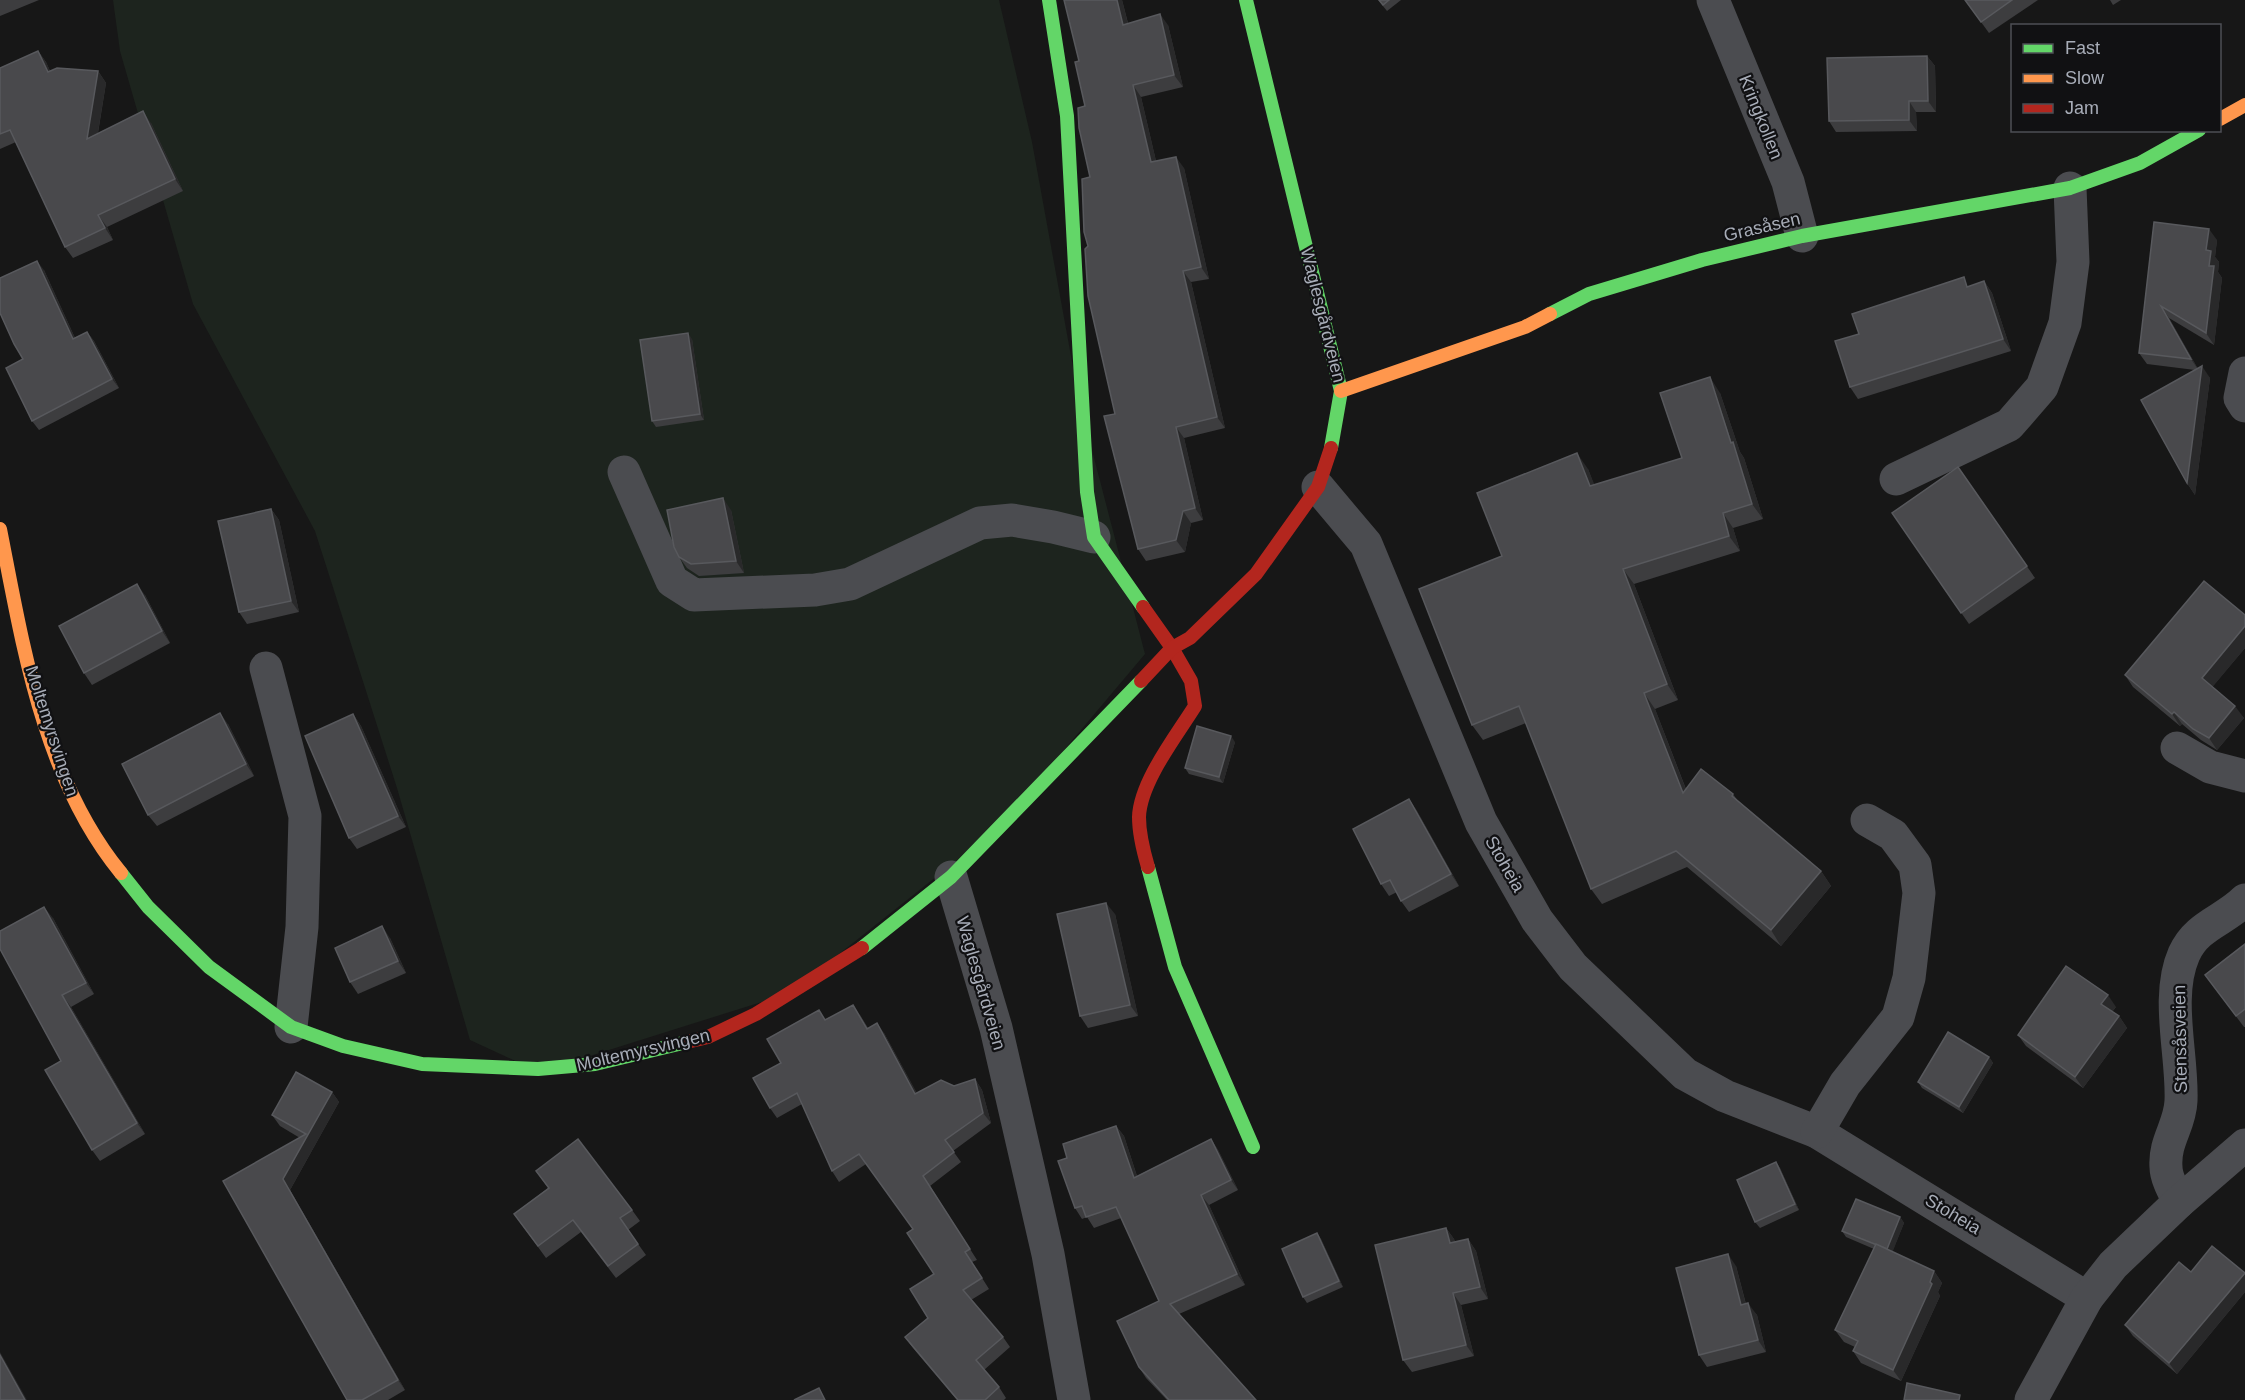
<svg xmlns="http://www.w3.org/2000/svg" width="2245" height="1400" font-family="Arial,sans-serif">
  <rect width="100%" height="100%" fill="#171717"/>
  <polygon fill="#1d241e" points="113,0 999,0 1032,142 1079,400 1145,654 1000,826 790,993 539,1072 470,1040 397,788 315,531 193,304 120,51"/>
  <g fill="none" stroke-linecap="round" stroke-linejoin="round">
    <g stroke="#4b4c50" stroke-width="33">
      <polyline points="1713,0 1788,182 1802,236"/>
      <polyline points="2245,373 2240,398 2245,406"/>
      <polyline points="624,472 672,581 694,595 815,590 850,584 980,523 1012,520 1053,527 1094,537"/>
      <polyline points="1896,479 2009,425 2042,387 2065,323 2073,262 2070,188"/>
      <polyline points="1318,487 1366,544 1481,822 1537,920 1573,967 1685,1074 1725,1096 1817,1132 2087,1298"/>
      <polyline points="266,668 305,816 302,927 291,1027"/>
      <polyline points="2177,748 2210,767 2245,776"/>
      <polyline points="951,877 996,1028 1048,1254 1074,1400"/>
      <polyline points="1817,1132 1845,1084 1898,1017 1909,978 1919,893 1915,865 1893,835 1867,820"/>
      <path d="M2179 1202C2174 1192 2166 1178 2166 1167 2164 1141 2180 1126 2181 1101 2183 1056 2165 997 2184 954 2197 925 2224 921 2245 900"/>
      <polyline points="2031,1400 2087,1298 2113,1265 2179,1202 2245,1145"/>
    </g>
    <g stroke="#63d668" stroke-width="14">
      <polyline points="1049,0 1067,116 1087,492 1094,537 1143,607"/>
      <polyline points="1246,0 1341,391 1331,448"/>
      <polyline points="1550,314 1589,294 1702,260 1802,236 2070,188 2140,163 2199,130"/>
      <polyline points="1148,867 1175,967 1253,1147"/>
      <polyline points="121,873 148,907 209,967 291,1027 343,1046 422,1064 538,1069 595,1064 687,1042"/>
      <polyline points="862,948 951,877 1141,681"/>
    </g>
    <g stroke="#ff974d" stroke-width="14">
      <polyline points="2220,119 2245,105"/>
      <polyline points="1341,391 1525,327 1550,314"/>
      <path d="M0 529C23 646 43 778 121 873"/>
    </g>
    <g stroke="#b3261e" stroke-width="14">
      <path d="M1143 607 1172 648 1191 681 1195 706C1177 735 1140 782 1139 817 1139 834 1143 850 1148 867"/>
      <polyline points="1141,681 1172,648 1190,638 1256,574 1318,487 1331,448"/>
      <polyline points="687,1042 708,1037 756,1014 862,948"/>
    </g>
  </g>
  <g fill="#3d3d3f">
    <polygon points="0,0 39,0 0,16"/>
    <polygon points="1064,0 1122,0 1128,23 1168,25 1183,87 1141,97 1156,161 1184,168 1209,279 1191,282 1225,428 1184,438 1203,520 1191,523 1185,552 1146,561 1138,549 1088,246 1090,177 1085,106 1079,61"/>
    <polygon points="1378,0 1401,0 1387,11"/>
    <polygon points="1965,0 2038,0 1989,33"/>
    <polygon points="2110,0 2121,0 2113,5"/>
    <polygon points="38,51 46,62 50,71 98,71 106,83 98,133 151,123 183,191 107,227 113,240 73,258 65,247 16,142 0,149 0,68"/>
    <polygon points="1927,56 1935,66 1936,112 1916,112 1917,131 1836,132 1829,121"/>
    <polygon points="2154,222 2217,240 2215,257 2219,262 2218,272 2222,278 2214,345 2169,318 2198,369 2210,378 2195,495 2187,483 2195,370 2147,364 2139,353"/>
    <polygon points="44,270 75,338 87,332 94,341 119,388 39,430 32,421 23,359"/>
    <polygon points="1984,281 1992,293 2011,351 1858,399 1850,387 1859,334 1970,286"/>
    <polygon points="692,339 704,420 656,427 652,421"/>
    <polygon points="1720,393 1740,452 1744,458 1763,519 1733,528 1740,551 1634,584 1678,700 1655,709 1686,789 1733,794 1738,801 1821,871 1831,886 1781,946 1687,867 1602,904 1591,889 1526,723 1483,740 1472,725 1502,556 1588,469 1594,485 1682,458"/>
    <polygon points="1958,467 2035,578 1969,624 1892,513"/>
    <polygon points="271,509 279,520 299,612 247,624 239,612"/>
    <polygon points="731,510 744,573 699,576 687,568 679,557"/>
    <polygon points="145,595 170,643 92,685 84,673"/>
    <polygon points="2245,615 2245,648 2212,687 2244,718 2217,750 2201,740 2182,724 2180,726 2133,687 2125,675"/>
    <polygon points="353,714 361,726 406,827 357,849 349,838"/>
    <polygon points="228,724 254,776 157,826 148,815"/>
    <polygon points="1235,742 1223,783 1189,774 1185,768"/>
    <polygon points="1409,799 1417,811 1459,886 1409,912 1401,901 1397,892 1389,896 1381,884"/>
    <polygon points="1115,914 1138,1016 1088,1028 1080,1016"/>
    <polygon points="53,918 94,994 71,1007 145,1134 100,1161 92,1150 61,1061"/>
    <polygon points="390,938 406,973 358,994 350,982"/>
    <polygon points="2245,944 2245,1027 2244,1027 2205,975"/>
    <polygon points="2116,1007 2112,1012 2119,1016 2127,1028 2083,1088 2026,1046 2018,1035"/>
    <polygon points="860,1015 868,1028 884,1033 917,1094 954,1086 975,1079 982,1090 991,1123 953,1151 961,1162 930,1186 977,1260 972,1262 989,1289 971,1300 1003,1337 1010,1347 984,1370 999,1387 1006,1398 1004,1400 957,1400 913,1348 905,1337 928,1318 934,1274 913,1229 866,1164 839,1182 832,1171 802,1104 777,1118 770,1108 781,1063 826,1020"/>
    <polygon points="1989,1057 1993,1063 1963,1113 1922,1088 1918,1082"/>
    <polygon points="332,1092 339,1102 290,1190 405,1390 388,1400 347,1400 223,1181 300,1138 280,1126 272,1115"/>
    <polygon points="1116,1126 1124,1136 1137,1176 1211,1139 1218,1150 1238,1190 1209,1205 1245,1285 1179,1314 1256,1400 1167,1400 1146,1378 1139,1367 1159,1301 1121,1218 1094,1228 1087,1217 1082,1219 1075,1208 1067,1158"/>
    <polygon points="1776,1162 1780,1168 1799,1210 1760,1228 1755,1222"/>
    <polygon points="536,1171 632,1210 640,1221 628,1230 646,1255 616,1278 581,1232 546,1258 514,1214 548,1188"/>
    <polygon points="1900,1217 1904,1223 1892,1252 1934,1271 1942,1283 1938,1292 1940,1296 1901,1381 1861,1363 1853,1351 1855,1347 1844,1342 1835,1330 1874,1249 1846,1237 1842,1231"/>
    <polygon points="1446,1228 1454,1239 1455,1242 1468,1239 1476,1251 1488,1299 1461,1305 1474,1356 1412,1372 1403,1360"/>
    <polygon points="1317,1233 1321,1239 1343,1287 1307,1303 1303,1297"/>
    <polygon points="2212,1246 2245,1274 2245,1292 2177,1374 2133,1336 2125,1325 2191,1272"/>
    <polygon points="1736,1266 1746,1304 1757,1315 1766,1352 1707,1367 1699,1355"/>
  </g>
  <g fill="#29292a">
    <polygon points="1117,0 1122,0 1131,36 1123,25"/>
    <polygon points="1160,14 1168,25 1183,87 1174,75"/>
    <polygon points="38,51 46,62 56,84 48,72"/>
    <polygon points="1927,56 1935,66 1936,112 1928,101"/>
    <polygon points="98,71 106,83 95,150 87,139"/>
    <polygon points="1133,85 1141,97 1159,174 1151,162"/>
    <polygon points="1909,101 1916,112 1917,131 1909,120"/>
    <polygon points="143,111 151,123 183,191 175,179"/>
    <polygon points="1176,157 1184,168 1209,279 1201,267"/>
    <polygon points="98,215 107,227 113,240 105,228"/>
    <polygon points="2209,229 2217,240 2215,257 2219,262 2218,272 2222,278 2214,345 2206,333 2209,266 2206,250"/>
    <polygon points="37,261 44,270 80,349 73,339"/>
    <polygon points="1183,271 1191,282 1225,428 1217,417"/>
    <polygon points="1984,281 1992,293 2011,351 2003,339"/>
    <polygon points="2161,306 2169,318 2199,371 2191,359"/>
    <polygon points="87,332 94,341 119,388 112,379"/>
    <polygon points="688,333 692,339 704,420 700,414"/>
    <polygon points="2202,366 2210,378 2195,495 2187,483"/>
    <polygon points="1710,377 1720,393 1740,452 1744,458 1763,519 1752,504"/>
    <polygon points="1176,427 1184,438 1203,520 1195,508"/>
    <polygon points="1577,453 1588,469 1601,501 1590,486"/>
    <polygon points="723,498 731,510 744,573 736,561"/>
    <polygon points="271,509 279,520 299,612 291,601"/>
    <polygon points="1183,511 1191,523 1185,552 1176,540"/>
    <polygon points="1723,513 1733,528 1740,551 1729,536"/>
    <polygon points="1623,569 1634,584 1678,700 1667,684"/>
    <polygon points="137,584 145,595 170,643 162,631"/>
    <polygon points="2245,626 2245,648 2210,690 2202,678"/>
    <polygon points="1644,693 1655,709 1693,808 1683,793"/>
    <polygon points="2235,706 2244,718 2217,750 2209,738"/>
    <polygon points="2174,712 2182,724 2180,726 2172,714"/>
    <polygon points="220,713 228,724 254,776 246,764"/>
    <polygon points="353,714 361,726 406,827 398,816"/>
    <polygon points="1231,736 1235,742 1223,783 1219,777"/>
    <polygon points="1409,799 1417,811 1459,886 1451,874"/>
    <polygon points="1821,871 1831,886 1781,946 1771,930"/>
    <polygon points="1106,903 1115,914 1138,1016 1130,1005"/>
    <polygon points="44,907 53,918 94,994 86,983"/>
    <polygon points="382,926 390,938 406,973 398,961"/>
    <polygon points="62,995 71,1007 145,1134 137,1123"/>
    <polygon points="2108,995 2116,1007 2109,1015 2101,1004"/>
    <polygon points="853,1005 860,1015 874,1039 867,1029"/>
    <polygon points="2119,1016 2127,1028 2083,1088 2075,1077"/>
    <polygon points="877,1023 884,1033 923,1104 915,1094"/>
    <polygon points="1989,1057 1993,1063 1963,1113 1959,1107"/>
    <polygon points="975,1079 982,1090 991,1123 983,1113"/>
    <polygon points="332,1092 339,1102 290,1190 405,1390 398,1380 283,1179"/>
    <polygon points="1116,1126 1124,1136 1141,1189 1134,1178"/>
    <polygon points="1211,1139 1218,1150 1238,1190 1231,1180"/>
    <polygon points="1776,1162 1780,1168 1799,1210 1795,1204"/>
    <polygon points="1201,1195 1209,1205 1245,1285 1237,1274"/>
    <polygon points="1900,1217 1904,1223 1891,1256 1886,1250"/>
    <polygon points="1446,1228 1454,1239 1458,1255 1450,1243"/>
    <polygon points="1317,1233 1321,1239 1343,1287 1339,1281"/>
    <polygon points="1468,1239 1476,1251 1488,1299 1480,1287"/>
    <polygon points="1728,1254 1736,1266 1749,1317 1741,1305"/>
    <polygon points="1934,1271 1942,1283 1938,1292 1940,1296 1901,1381 1893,1370"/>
    <polygon points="2245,1273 2245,1292 2177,1374 2169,1363"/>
    <polygon points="1453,1293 1461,1305 1474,1356 1466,1345"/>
    <polygon points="1748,1303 1757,1315 1766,1352 1758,1340"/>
    <polygon points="0,1352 27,1400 25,1400 0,1355"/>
  </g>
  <g fill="#49494c" stroke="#58595d" stroke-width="1.5">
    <polygon points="1064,0 1117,0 1123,25 1160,14 1174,75 1133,85 1151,162 1176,157 1201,267 1183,271 1217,417 1176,427 1195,508 1183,511 1176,540 1138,549 1104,416 1115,414 1088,296 1085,249 1088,246 1084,232 1082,179 1090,177 1079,128 1078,108 1085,106 1075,62 1079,61"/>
    <polygon points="1379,0 1389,0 1383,5"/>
    <polygon points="1965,0 2012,0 1981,22"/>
    <polygon points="38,51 48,72 57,68 98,71 87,139 143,111 175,179 98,215 105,228 65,247 10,130 0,134 0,68"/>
    <polygon points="1927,56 1928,101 1909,101 1909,120 1829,121 1827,58"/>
    <polygon points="2154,222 2209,229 2206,250 2211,251 2209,266 2214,266 2206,333 2161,306 2191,359 2139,353"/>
    <polygon points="37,261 73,339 87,332 112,379 32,421 6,368 23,359 14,344 0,313 0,278"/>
    <polygon points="1964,277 1967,287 1984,281 2003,339 1850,387 1835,341 1859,334 1852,314"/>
    <polygon points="688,333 700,414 652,421 640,340"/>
    <polygon points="2202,366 2187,483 2141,400"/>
    <polygon points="1710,377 1731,443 1733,442 1752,504 1723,513 1729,536 1623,569 1667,684 1644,693 1683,793 1701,769 1733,794 1732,796 1821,871 1771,930 1676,851 1591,889 1519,706 1472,725 1419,589 1502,556 1477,493 1577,453 1590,486 1682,458 1660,393"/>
    <polygon points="1958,467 2027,566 1961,613 1892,513"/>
    <polygon points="723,498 736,561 691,564 679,557 674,547 667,510"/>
    <polygon points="271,509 291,601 239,612 218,521"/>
    <polygon points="2204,581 2245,615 2245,626 2202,678 2235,706 2209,738 2193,729 2174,712 2172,714 2125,675"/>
    <polygon points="137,584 162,631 84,673 59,626"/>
    <polygon points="220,713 246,764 148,815 122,764"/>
    <polygon points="353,714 398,816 349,838 305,736"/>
    <polygon points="1197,726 1231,736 1219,777 1185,768"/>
    <polygon points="1409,799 1451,874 1401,901 1390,880 1381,884 1353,829"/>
    <polygon points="1106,903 1130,1005 1080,1016 1057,914"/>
    <polygon points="44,907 86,983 62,995 137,1123 92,1150 45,1070 61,1061 0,949 0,931"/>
    <polygon points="382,926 398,961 350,982 335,948"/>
    <polygon points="2245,944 2245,1009 2236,1016 2205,975"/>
    <polygon points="2066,966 2108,995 2101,1004 2119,1016 2075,1077 2018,1035"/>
    <polygon points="853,1005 867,1029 877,1023 915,1094 941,1080 954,1086 975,1079 983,1113 945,1140 954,1152 923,1176 970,1249 965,1252 982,1278 963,1290 1003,1337 976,1360 999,1387 985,1400 958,1400 905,1337 928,1318 910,1289 934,1274 907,1233 913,1229 859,1154 832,1171 797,1093 770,1108 753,1078 781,1063 767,1039 819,1010 825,1020"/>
    <polygon points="1948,1032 1989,1057 1959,1107 1918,1082"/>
    <polygon points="296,1072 332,1092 283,1179 398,1380 362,1400 347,1400 223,1181 306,1134 272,1115"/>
    <polygon points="1116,1126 1134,1178 1211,1139 1231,1180 1201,1195 1237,1274 1170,1304 1256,1400 1169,1400 1139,1367 1117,1321 1159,1301 1116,1207 1086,1217 1082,1206 1075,1208 1058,1161 1067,1158 1063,1144"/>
    <polygon points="578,1139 632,1210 620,1218 638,1244 608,1266 573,1220 538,1246 514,1214 549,1188 536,1171"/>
    <polygon points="1776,1162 1795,1204 1755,1222 1737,1180"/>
    <polygon points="1856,1199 1900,1217 1887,1249 1842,1231"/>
    <polygon points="1446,1228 1450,1243 1468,1239 1480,1287 1453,1293 1466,1345 1403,1360 1375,1245"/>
    <polygon points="1317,1233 1339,1281 1303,1297 1282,1249"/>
    <polygon points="1876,1244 1934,1271 1930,1282 1932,1284 1893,1370 1853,1351 1858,1341 1835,1330"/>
    <polygon points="2212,1246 2245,1273 2169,1363 2125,1325 2179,1262 2191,1272"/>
    <polygon points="1728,1254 1741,1305 1748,1303 1758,1340 1699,1355 1676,1268"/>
    <polygon points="0,1355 25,1400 0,1400"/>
    <polygon points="1907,1383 1960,1395 1959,1400 1904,1400"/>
    <polygon points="819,1388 825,1400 794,1400"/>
  </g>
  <g text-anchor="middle" stroke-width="4.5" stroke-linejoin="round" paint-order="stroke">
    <g font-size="18" fill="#a8adb8" stroke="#111113">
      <text transform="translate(1761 117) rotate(68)" y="6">Kringkollen</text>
      <text transform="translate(1762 227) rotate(-13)" y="6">Grasåsen</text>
      <text transform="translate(1323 315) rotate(76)" y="6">Waglesgårdveien</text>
      <text transform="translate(52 731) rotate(72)" y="6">Moltemyrsvingen</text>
      <text transform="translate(1505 864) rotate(60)" y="6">Stoheia</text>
      <text transform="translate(981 983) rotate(74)" y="6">Waglesgårdveien</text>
      <text transform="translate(2180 1039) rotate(-91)" y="6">Stensåsveien</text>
      <text transform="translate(643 1050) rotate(-13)" y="6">Moltemyrsvingen</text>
      <text transform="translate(1953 1214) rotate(31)" y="6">Stoheia</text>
    </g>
  </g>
  <rect x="2011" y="24" width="210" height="108" fill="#111113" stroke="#4d4f55" stroke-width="1.5"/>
  <rect x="2023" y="44" width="30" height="9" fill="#63d668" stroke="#4d4f55" stroke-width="1.5"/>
  <text x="2065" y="54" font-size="18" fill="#a8adb8">Fast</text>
  <rect x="2023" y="74" width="30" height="9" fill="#ff974d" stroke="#4d4f55" stroke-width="1.5"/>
  <text x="2065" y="84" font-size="18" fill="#a8adb8">Slow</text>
  <rect x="2023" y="104" width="30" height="9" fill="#b3261e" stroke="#4d4f55" stroke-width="1.5"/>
  <text x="2065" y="114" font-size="18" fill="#a8adb8">Jam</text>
</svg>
